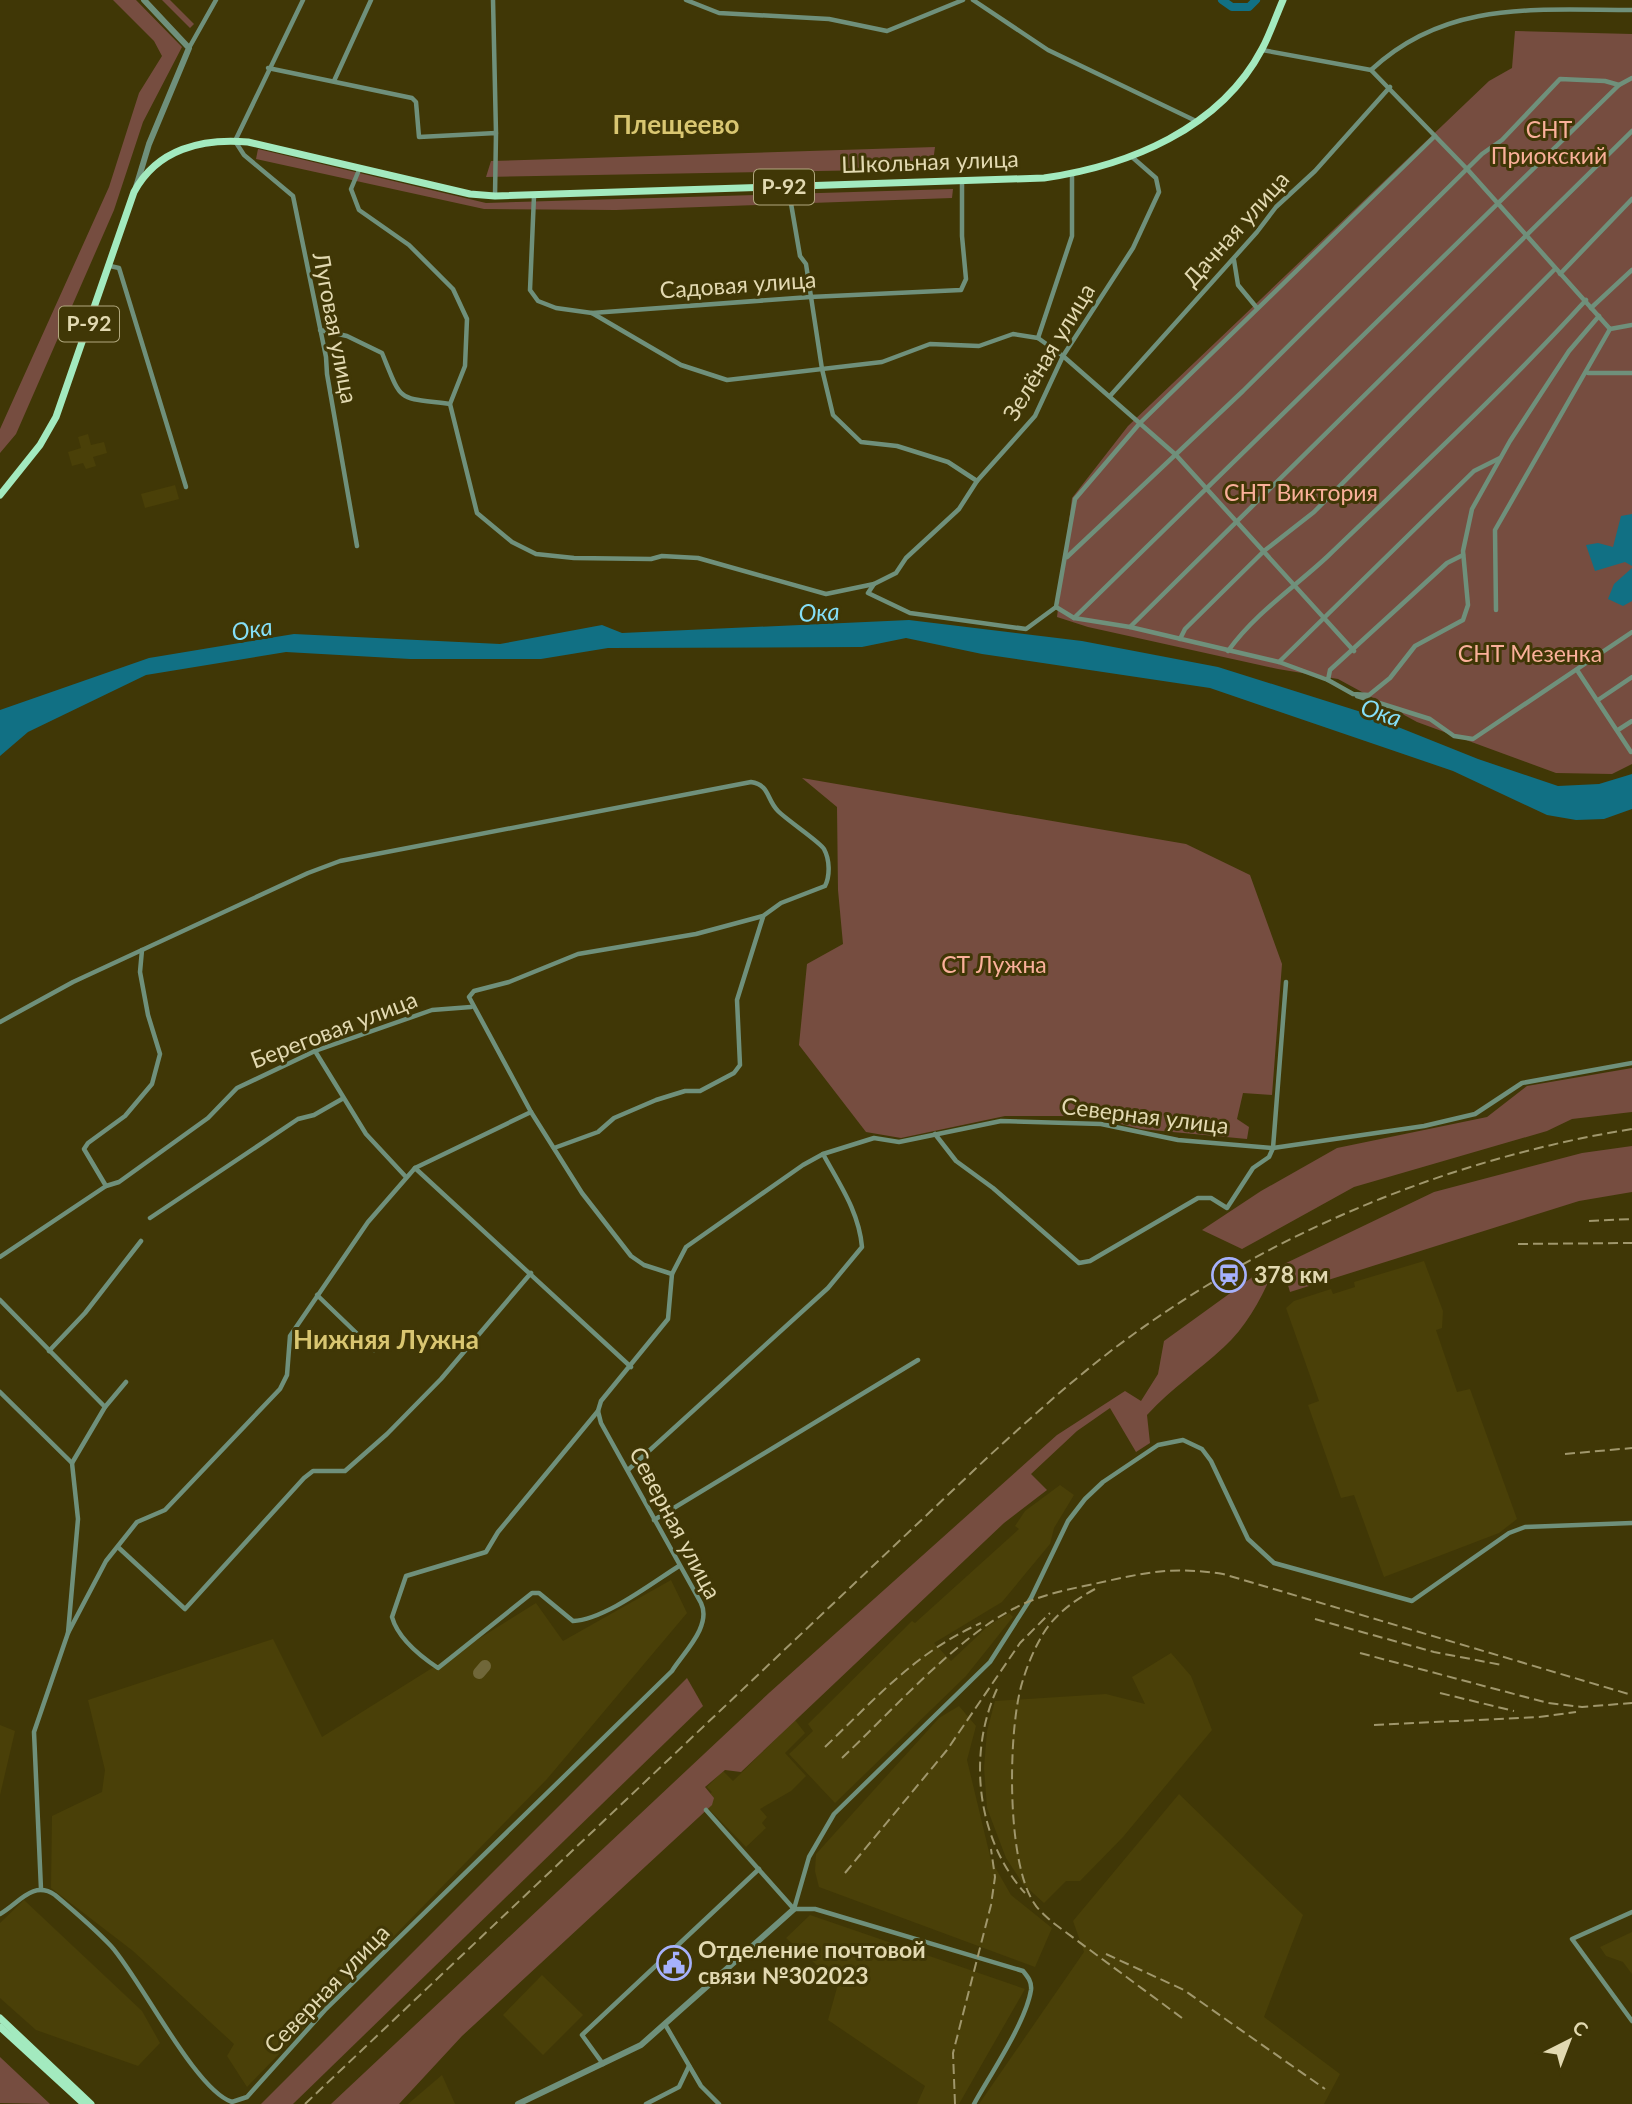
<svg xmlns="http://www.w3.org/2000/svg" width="1632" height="2104" font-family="Lato,sans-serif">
  <rect width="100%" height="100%" fill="#403706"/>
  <g fill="#4a4008">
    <polygon points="88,434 91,445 104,442 107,453 93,457 96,466 86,469 83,463 72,466 68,452 81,448 78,437"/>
    <polygon points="175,485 179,499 145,508 141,494"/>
    <polygon points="1424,1261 1443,1311 1442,1328 1436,1330 1457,1392 1470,1389 1517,1519 1499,1533 1384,1577 1354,1495 1341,1498 1308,1405 1319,1401 1286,1308 1294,1301 1331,1289 1333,1294 1355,1287 1354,1282"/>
    <polygon points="1060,1485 1074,1495 1054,1528 1050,1544 1002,1602 934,1643 951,1661 988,1626 1009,1613 1013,1617 966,1676 835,1803 789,1754 813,1731 808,1724 912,1621 915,1623 1019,1529 1015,1526 1025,1511"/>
    <polygon points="671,1580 687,1613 547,1779 247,2087 227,2056 234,2044 133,1951 51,1888 52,1816 102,1792 105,1770 88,1700 273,1639 322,1737 536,1603 563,1641"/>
    <polygon points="1171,1653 1191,1676 1212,1730 1123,1837 1080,1881 1066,1881 1044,1903 1023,1884 1006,1858 987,1808 984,1768 987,1731 995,1701 1106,1694 1145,1704 1132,1677"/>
    <polygon points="959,1706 976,1726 967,1760 991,1860 1011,1895 1052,1928 1035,1967 819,1887 815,1871 816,1854 939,1718"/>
    <polygon points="795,1720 805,1733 785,1753 806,1776 791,1791 760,1809 767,1817 762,1823 766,1828 746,1847 702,1802 712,1792 707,1787 723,1771 733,1781"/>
    <polygon points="0,1725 15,1731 0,1795"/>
    <polygon points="1179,1794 1303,1915 1264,2017 1340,2074 1324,2104 979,2104 1084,1952 1073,1921"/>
    <polygon points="24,1900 142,2011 160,2043 138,2066 36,2030 0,1998 0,1923"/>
    <polygon points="810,1915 1025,1989 959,2104 917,2104 925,2086 828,2020 838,1984 786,1938"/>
    <polygon points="1632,1932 1632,1974 1623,1962 1606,1956 1600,1947"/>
    <polygon points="542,1975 583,2015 543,2055 503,2015"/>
    <polygon points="442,2075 455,2104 408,2104"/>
  </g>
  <g fill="#764d40">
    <polygon points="113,0 136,0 182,47 143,122 114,210 16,434 0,453 0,429 109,187 139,93 162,56 154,41"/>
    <polygon points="162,0 170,0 194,24 190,28"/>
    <polygon points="1515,31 1632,34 1632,764 1612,774 1556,773 1417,722 1338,679 1278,669 1088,627 1057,617 1072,498 1128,426 1489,81 1512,68"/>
    <polygon points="935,147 932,169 486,177 491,161"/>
    <polygon points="258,149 486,203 953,189 952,198 616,210 484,209 256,159"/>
    <polygon points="802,778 1186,844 1250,875 1282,964 1272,1095 1243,1093 1237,1119 1249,1127 1247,1139 1141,1129 1092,1117 1060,1116 1005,1116 901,1138 866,1132 799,1045 807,964 843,944 838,890 837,807"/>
    <polygon points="1632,1068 1632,1112 1572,1119 1547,1131 1354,1187 1242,1249 1202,1230 1261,1191 1337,1148 1487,1117 1527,1086"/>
    <polygon points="1632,1146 1632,1192 1579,1201 1290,1292 1282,1265 1434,1192 1582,1153"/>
    <path d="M1258 1273 1271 1276C1260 1301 1245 1328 1224 1347 1197 1372 1173 1387 1147 1415L1150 1443 1136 1452 1110 1408 1077 1431 1031 1474 1047 1490 1004 1523 741 1772 725 1770 705 1787 714 1798 712 1805 462 2036 399 2104H331L769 1693 1057 1435 1125 1391 1141 1401 1158 1374 1164 1341Z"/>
    <polygon points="687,1678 703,1706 293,2104 261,2104"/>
    <polygon points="0,2057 50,2104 0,2103"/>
  </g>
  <g fill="#117084">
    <polygon points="1632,514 1632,566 1625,562 1595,571 1586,545 1598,543 1613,547 1621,516"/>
    <polygon points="1632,568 1632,601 1623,606 1608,599 1614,584"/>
    <polygon points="909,620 1082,641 1218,667 1358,711 1478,759 1558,786 1599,784 1632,774 1632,809 1604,819 1576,820 1547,815 1453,771 1210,688 982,654 906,638 862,647 608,648 541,659 410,659 286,652 146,675 28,732 0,756 0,710 149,658 294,634 500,644 602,625 622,633"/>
  </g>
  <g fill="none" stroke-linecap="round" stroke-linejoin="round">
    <polyline stroke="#117084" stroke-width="8" points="1222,0 1232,7 1249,7 1256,0"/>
    <polyline stroke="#706739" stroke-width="12" points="479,1673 485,1666"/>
    <g stroke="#6f907b" stroke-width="4.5">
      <polyline points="303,0 235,141 244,155 293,196 326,357 327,374 357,546"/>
      <polyline points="493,0 496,133"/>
      <polyline points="686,0 719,13 829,19 887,31 963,0"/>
      <polyline points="973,0 1048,50 1196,121"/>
      <polyline points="189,48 216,0"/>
      <polyline points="1262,50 1371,70 1468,170 1610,329 1632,325"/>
      <polyline points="268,68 412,98 416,102 419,137 496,133 495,196"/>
      <path d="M1371 70C1446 0 1534 10 1632 10"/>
      <polyline points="334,81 371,0"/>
      <polyline points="1132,157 1156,178 1159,192 1133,248 1063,356 1035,416 977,481 959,509 906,558 896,573 874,584 868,593 910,613 1026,629 1056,607 1075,499 1140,423 1435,136"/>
      <polyline points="359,170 351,189 359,210 409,245 453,289 467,319 465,366 450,404 477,513 512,542 536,554 574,558 651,559 662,556 698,558 826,594 874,584"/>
      <polyline points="788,186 800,256 806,264 822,369 833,415 861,442 897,446 948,462 977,481"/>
      <polyline points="534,196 530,290 538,301 556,308 592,313 810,297 961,290 966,279 962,236 962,181"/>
      <polyline points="1234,260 1238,285 1257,308"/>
      <polyline points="110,266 119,268 186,487"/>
      <polyline points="1560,274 1632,199"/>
      <polyline points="1591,308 1632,270"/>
      <polyline points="592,313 681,365 727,380 882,362 930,344 979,346 1013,334 1038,338 1063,356 1176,455 1354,651"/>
      <path d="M320 330 347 336 382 353C403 404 396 397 450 404"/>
      <polyline points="1038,338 1072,236 1072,174"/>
      <polyline points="1588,373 1632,373"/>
      <polyline points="1110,396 1257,232 1276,207 1315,171 1390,87"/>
      <polyline points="1067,557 1243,391 1482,154 1502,140 1560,79 1605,81 1619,85"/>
      <polyline points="1056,607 1074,618 1130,627 1279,662 1328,680 1330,670 1447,563 1463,555"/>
      <polyline points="1496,610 1495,530 1610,329"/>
      <polyline points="1074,618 1619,85 1632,78"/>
      <polyline points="1130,627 1632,131"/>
      <polyline points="1180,639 1185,629 1264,551 1314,512 1555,269"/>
      <path d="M1228 651C1255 613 1295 587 1328 556 1415 472 1505 389 1586 300"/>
      <polyline points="1279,662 1474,471 1500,458"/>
      <polyline points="1577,670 1631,752"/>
      <polyline points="1328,680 1353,694 1369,695 1390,678 1415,646 1463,620 1468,605 1463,551 1472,509 1510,441 1569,351 1599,316"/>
      <polyline points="1357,696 1430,719 1454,736 1473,739 1632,632"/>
      <polyline points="1598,700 1632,677"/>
      <polyline points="1618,730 1632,721"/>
      <polyline points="142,950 140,972 148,1015 160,1054 152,1084 125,1116 88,1143 84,1149 106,1186 119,1182 208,1118 237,1088 315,1051 432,1010 471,1007"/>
      <path d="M0 1022 73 982 308 873 340 861 751 782C770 785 766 799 778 811 788 821 820 842 824 849 830 860 830 876 825 886L781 903 763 916 696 934 578 954 509 982 474 991 469 997 531 1112 582 1193 631 1256 644 1265 672 1274"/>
      <polyline points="315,1051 366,1134 406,1177"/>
      <polyline points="935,1134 956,1161 993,1188 1079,1263 1090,1261 1198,1198 1211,1198 1227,1208 1253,1168 1269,1157 1273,1148 1286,982"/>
      <polyline points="554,1148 598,1132 614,1118 656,1100 685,1091 700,1091 734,1073 740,1065 737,1000 763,917"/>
      <polyline points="415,1168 631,1367"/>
      <polyline points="150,1218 298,1119 314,1115 342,1099"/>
      <polyline points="0,1257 106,1186"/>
      <polyline points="317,1295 374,1350"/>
      <polyline points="0,1300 105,1407"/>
      <polyline points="49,1351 85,1313 141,1241"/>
      <polyline points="0,1392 72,1463"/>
      <path d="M598 1411 498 1532 486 1552 406 1576 392 1617C398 1639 420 1656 438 1668L532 1593H539L573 1621C604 1620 652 1583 679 1566"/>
      <path d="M628 1470 828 1288 862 1247C859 1212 840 1185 823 1154"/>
      <polyline points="654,1520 918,1360"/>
      <polyline points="119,1548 185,1609 304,1478 313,1471 345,1471 387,1434 441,1379 531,1273"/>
      <polyline points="68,1633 106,1561 137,1522 165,1510 280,1389 287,1375 290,1336 368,1222 415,1168 531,1112"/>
      <polyline points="706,1810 793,1908"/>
      <polyline points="41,1889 34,1732 68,1633 78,1519 72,1463 105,1407 126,1382"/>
      <polyline points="794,1909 809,1857 834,1814 990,1662 1031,1598 1068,1521 1085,1499 1103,1482 1158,1445 1183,1440 1202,1449 1211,1461 1248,1539 1274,1563 1412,1601 1509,1533 1525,1527 1632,1523"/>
      <path d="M794 1909H815L1023 1971C1028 1977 1032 1982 1031 1990 1026 2022 990 2075 974 2104"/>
      <polyline points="1632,1912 1572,1939 1632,2021"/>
      <path d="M0 1914C19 1903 33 1880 55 1895 74 1911 94 1928 111 1946 140 1978 195 2090 232 2102L247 2097 325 2010 672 1671C684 1652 712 1626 701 1603L601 1423 598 1411 601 1401 668 1319 672 1274 686 1247 803 1165 823 1154 874 1138 899 1142 1001 1121 1101 1124 1178 1140 1273 1148 1424 1126 1475 1114 1522 1083 1632 1063"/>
      <polyline points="666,2026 701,2086 719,2104"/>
      <polyline points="603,2064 582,2035 759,1869"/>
      <polyline points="646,2104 679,2087 689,2066"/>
    </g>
    <g stroke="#6f907b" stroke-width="6">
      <polyline points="136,187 149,144 189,48 144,0"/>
      <polyline points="518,2104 641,2045 794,1909"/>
    </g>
    <g stroke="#a3eabf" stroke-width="7">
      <path d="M0 495 40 445 56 417 134 192C157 149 202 138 248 142L470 194 495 196 1044 178C1128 166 1220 129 1262 49 1270 34 1276 16 1283 0"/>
      <polyline points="0,2018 91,2104"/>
      <polyline points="0,2027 84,2104"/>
    </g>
    <g stroke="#a0976c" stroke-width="2" stroke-dasharray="10 5" stroke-linecap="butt">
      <polyline points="1589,1221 1632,1219"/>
      <polyline points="1518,1244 1632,1243"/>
      <polyline points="1565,1454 1632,1448"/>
      <path d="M1095 1589C1075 1600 1055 1614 1043 1634 1034 1649 1027 1666 1022 1683 1008 1730 1006 1861 1034 1903 1038 1910 1046 1916 1052 1922L1182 2018"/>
      <polyline points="1315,1619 1434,1652 1502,1665"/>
      <polyline points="1360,1653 1548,1703 1582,1707 1632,1703"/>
      <path d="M997 1689C967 1754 977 1840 1025 1893"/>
      <polyline points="1440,1693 1514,1711"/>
      <polyline points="1374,1725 1539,1717 1576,1712"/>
      <path d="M825 1747C876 1698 916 1652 981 1623"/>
      <path d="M842 1758C891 1712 957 1637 1015 1608 1043 1593 1077 1588 1107 1581 1153 1571 1176 1567 1223 1574L1632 1695"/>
      <polyline points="845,1873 947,1750 1020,1643 1050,1613"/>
      <polyline points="1106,1954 1184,1990 1325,2089"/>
      <path d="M305 2104 989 1456C1035 1414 1081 1372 1131 1336 1278 1229 1453 1158 1632 1129"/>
      <polyline points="955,2104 953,2053 991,1905 995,1877 991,1849"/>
    </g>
  </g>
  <defs>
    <g id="station-ring" transform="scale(1.75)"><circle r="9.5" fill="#403706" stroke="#a6b1fc" stroke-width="1.5"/><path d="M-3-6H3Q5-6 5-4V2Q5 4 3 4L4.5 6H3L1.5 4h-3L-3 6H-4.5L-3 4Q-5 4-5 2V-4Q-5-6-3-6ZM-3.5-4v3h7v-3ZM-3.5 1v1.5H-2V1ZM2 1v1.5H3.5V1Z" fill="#a6b1fc"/></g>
    <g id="civic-ring" transform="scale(1.75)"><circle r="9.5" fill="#403706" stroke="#a6b1fc" stroke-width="1.5"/><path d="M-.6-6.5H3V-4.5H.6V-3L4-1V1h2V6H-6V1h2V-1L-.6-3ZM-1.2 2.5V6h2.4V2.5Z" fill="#a6b1fc"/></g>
  </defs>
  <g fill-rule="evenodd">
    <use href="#station-ring" x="1229" y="1275"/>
    <use href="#civic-ring" x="674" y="1963"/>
  </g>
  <g text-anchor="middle" stroke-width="6" stroke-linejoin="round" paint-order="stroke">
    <g fill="#403706" stroke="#b1a87e" stroke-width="2">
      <rect x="754" y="169.5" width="60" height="35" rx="5"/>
      <rect x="59" y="306.5" width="60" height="35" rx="5"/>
    </g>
    <g font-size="21" font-weight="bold" fill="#e2d9b1">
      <text x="784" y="194">Р-92</text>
      <text x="89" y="331">Р-92</text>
    </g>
    <g font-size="23" fill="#fab09a" stroke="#403706">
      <text x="1549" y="138">СНТ<tspan x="1549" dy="26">Приокский</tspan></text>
      <text x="1301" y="501">СНТ Виктория</text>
      <text x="1530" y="662">СНТ Мезенка</text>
      <text x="994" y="973">СТ Лужна</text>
    </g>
    <g font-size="23" fill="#e2d9b1" stroke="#403706">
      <text transform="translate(930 162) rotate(-2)" y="8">Школьная улица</text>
      <text transform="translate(1236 229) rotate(-48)" y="8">Дачная улица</text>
      <text transform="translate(738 285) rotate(-4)" y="8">Садовая улица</text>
      <text transform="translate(335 328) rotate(79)" y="8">Луговая улица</text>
      <text transform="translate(1049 352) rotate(-59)" y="8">Зелёная улица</text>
      <text transform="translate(334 1030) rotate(-21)" y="8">Береговая улица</text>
      <text transform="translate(1145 1116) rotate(7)" y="8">Северная улица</text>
      <text transform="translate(675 1523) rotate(62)" y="8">Северная улица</text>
      <text transform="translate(327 1989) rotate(-46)" y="8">Северная улица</text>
    </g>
    <g font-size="23" font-weight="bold" fill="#e2d9b1" stroke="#403706" text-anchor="start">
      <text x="1254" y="1283">378 км</text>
      <text x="698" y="1958">Отделение почтовой<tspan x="698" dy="26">связи №302023</tspan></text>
    </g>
    <g font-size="24" font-style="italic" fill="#85dff8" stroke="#403706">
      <text transform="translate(819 613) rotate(-3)" y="8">Ока</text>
      <text transform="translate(252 630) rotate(-9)" y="8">Ока</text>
      <text transform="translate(1381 713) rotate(19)" y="8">Ока</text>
    </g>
    <g font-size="26" font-weight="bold" fill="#d9c671" stroke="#403706">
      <text x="676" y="134">Плещеево</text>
      <text x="386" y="1349">Нижняя Лужна</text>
    </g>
  </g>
  <g transform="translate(1569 2041) rotate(42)" stroke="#403706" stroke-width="5" paint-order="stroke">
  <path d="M0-5L12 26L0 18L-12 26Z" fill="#e2d9b1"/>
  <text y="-10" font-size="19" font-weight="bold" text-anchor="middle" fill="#e2d9b1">С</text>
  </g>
</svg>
